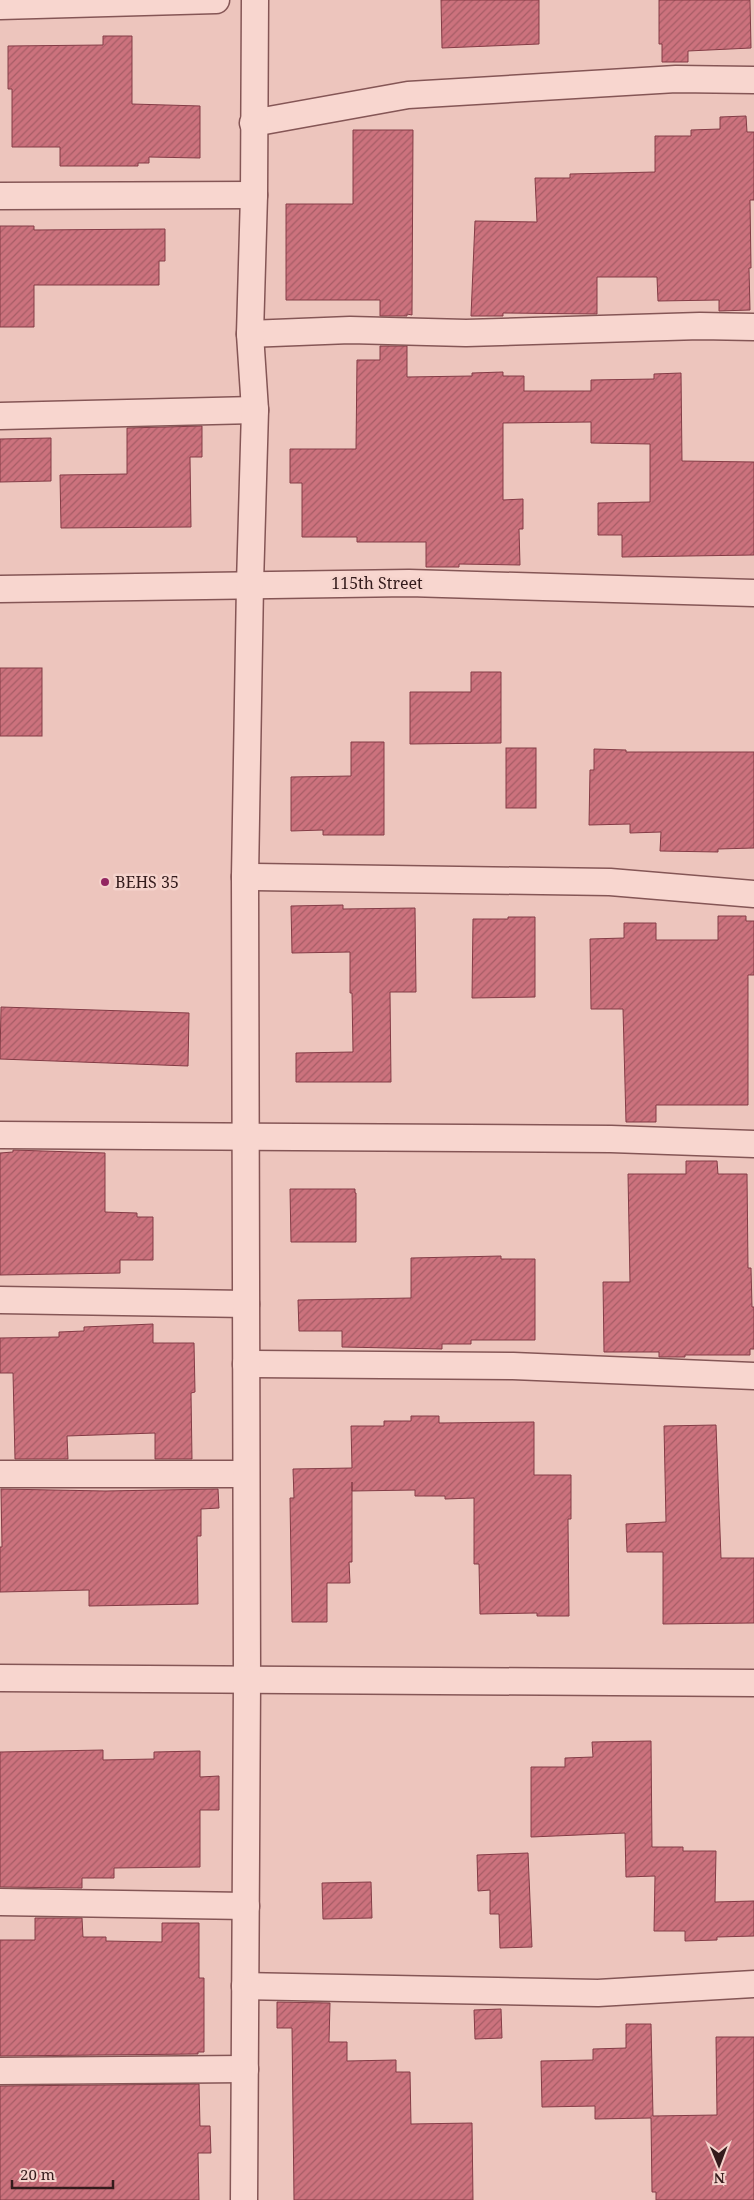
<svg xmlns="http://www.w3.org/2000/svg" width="754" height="2200" font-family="'Noto Serif',serif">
  <defs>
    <pattern id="building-hatch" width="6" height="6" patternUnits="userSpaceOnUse" patternTransform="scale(1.25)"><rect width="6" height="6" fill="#cc727d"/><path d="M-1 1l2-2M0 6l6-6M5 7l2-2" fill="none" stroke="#a65d66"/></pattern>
  </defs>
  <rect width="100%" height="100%" fill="#edc5bd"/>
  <g fill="url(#building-hatch)" stroke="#843c46">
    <polygon points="441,0 539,0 539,44 442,48"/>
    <polygon points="659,0 750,0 751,48 688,51 688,62 662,62 662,44 659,44"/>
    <polygon points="103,36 132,36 132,104 200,106 200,158 149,157 149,163 138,163 138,166 60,166 60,147 12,147 12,89 8,89 8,46 103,45"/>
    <polygon points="746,116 747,132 754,132 754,200 750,200 751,268 749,268 750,310 719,311 719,300 658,301 657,277 597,277 597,314 503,313 503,316 471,316 475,221 537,222 535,178 570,178 570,174 655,172 655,136 691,136 691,130 720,129 720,117"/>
    <polygon points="353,130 413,130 412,315 407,314 407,316 380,316 380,300 286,300 286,204 353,204"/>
    <polygon points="0,226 34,226 34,230 165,229 165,261 159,261 159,285 34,285 34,327 0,327"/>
    <polygon points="380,346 407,346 407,377 472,376 472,373 503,372 503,376 524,376 524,391 591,391 591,380 654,379 654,374 681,373 682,461 754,462 754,555 622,557 622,535 598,535 598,503 650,502 650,444 591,443 591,422 503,423 503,500 523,499 523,529 519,529 520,565 459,564 459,567 426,567 426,542 357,542 357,537 302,537 302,483 290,483 290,449 356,449 357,360 380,360"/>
    <polygon points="202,426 202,457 190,457 191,527 61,528 60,475 127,474 127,428"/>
    <polygon points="51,438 51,481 0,482 0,439"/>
    <rect x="0" y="668" width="42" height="68"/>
    <polygon points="471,672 501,672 501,743 410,744 410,692 471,692"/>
    <polygon points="351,742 384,742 384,835 323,835 323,830 291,831 291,777 351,776"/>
    <rect x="506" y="748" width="30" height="60"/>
    <polygon points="594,749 626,750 626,752 754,752 754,848 718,849 718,852 660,851 661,832 630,833 630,824 589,825 590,770 594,770"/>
    <polygon points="343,905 343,909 415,908 416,992 390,992 391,1082 296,1082 296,1053 353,1052 352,993 350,993 350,952 292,953 291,906"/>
    <polygon points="718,916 746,916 746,921 754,921 754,975 748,975 748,1105 656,1105 656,1122 626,1122 623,1009 591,1009 590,939 624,938 624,923 656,923 656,940 718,940"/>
    <polygon points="508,917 535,917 535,997 472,998 473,919 508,919"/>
    <polygon points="1,1007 189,1013 188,1066 0,1059"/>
    <polygon points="13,1150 105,1153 105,1212 137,1213 137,1217 153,1217 153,1260 120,1260 120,1273 0,1275 0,1153 13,1152"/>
    <polygon points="686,1161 717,1161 718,1174 747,1174 748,1268 751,1268 752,1307 754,1307 754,1349 750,1349 750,1355 685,1355 685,1357 659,1357 659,1352 604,1352 603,1282 630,1282 628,1174 686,1174"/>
    <polygon points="290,1189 355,1189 355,1193 356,1193 356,1242 291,1242"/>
    <polygon points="501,1256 501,1259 535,1259 535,1340 471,1340 471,1344 442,1344 442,1349 342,1347 342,1331 299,1331 298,1300 411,1298 411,1258"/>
    <polygon points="153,1324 153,1343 194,1343 195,1392 191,1393 192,1459 155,1459 155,1433 67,1436 68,1459 15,1459 13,1373 0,1373 0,1338 59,1337 59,1332 84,1331 84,1327"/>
    <polygon points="411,1416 439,1416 439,1423 534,1422 534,1475 571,1475 571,1519 568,1519 569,1616 537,1616 537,1613 480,1614 479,1564 474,1564 474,1498 445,1499 445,1496 415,1496 415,1490 352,1491 352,1482 352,1562 349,1562 350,1583 327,1583 327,1622 292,1622 290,1498 294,1498 293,1469 352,1468 351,1426 384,1426 384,1421 411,1421"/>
    <polygon points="716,1425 721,1558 754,1558 754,1623 663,1624 663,1552 627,1552 626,1524 666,1522 664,1426"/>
    <polygon points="1,1489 105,1491 218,1489 219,1508 201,1509 201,1536 197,1536 198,1604 89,1606 89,1590 0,1592 0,1547 2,1547"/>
    <polygon points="651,1741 652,1847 683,1847 683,1851 716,1851 715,1902 754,1901 754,1936 717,1937 717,1940 685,1941 685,1931 654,1931 655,1876 626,1877 625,1833 531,1837 531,1767 565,1767 565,1758 593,1757 592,1742"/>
    <polygon points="103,1750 103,1760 154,1759 154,1752 200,1751 200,1777 219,1776 219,1810 200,1810 200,1867 114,1868 114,1878 82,1878 82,1888 0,1887 0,1752"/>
    <polygon points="528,1853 532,1947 500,1948 499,1914 490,1914 490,1890 478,1891 477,1855"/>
    <polygon points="371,1882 372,1918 323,1919 322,1883"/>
    <polygon points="35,1918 82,1918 83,1937 106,1937 106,1941 162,1942 162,1923 199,1923 199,1978 204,1978 204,2052 198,2052 198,2054 0,2056 0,1940 35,1940"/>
    <polygon points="277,2002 330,2003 329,2042 347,2042 347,2061 396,2060 396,2072 410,2072 411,2124 472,2123 473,2200 294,2200 292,2028 277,2028"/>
    <polygon points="501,2009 502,2038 475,2039 474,2010"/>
    <polygon points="626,2024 651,2024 653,2116 717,2115 716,2037 754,2037 754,2200 656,2200 656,2192 652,2192 651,2118 595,2119 595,2106 542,2107 541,2061 593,2060 593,2049 626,2048"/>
    <polygon points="199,2084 200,2126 210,2126 211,2153 198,2153 199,2200 0,2200 0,2086"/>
  </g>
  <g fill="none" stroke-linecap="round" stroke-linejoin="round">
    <g stroke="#855656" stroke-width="29">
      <g id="street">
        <polyline points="0,6 216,0"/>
        <polyline points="253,123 408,95 676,79 754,80"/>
        <polyline points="0,196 254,195"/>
        <polyline points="250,334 350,330 466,333 700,326 754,327"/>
        <polyline points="0,416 255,410"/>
        <polyline points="0,589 409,583 754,593"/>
        <polyline points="245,877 610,882 754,894"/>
        <polyline points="0,1135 611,1139 754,1144"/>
        <polyline points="0,1300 246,1304"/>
        <polyline points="246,1364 513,1366 754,1376"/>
        <polyline points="0,1474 246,1474"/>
        <polyline points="0,1678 754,1683"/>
        <polyline points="0,1902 246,1906"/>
        <polyline points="245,1986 598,1993 754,1984"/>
        <polyline points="0,2071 245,2069"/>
        <polyline points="244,2200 247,1681 245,877 250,584 255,410 250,334 254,195 255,0"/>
      </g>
    </g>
    <use href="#street" stroke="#f8d6cf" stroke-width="26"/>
  </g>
  <circle fill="#932661" stroke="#f5d3cc" stroke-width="2" cx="105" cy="882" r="5"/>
  <g text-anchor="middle" stroke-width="5" stroke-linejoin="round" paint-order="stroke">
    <g font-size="16" fill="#341b1c" stroke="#f5d3cc">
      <text x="377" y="589">115th Street</text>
    </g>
    <g font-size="16" fill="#341b1c" stroke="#f5d3cc" text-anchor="start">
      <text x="115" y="888">BEHS 35</text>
    </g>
  </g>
  <g transform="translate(719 2165) rotate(179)" stroke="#f5d3cc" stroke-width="4" paint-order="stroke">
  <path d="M0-4L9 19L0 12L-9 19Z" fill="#341b1c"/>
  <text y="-8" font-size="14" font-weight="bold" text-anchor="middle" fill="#341b1c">N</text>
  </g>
  <path d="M12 2180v8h101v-8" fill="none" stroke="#341b1c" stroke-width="2.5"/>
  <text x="20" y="2180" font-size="15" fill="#341b1c" stroke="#f5d3cc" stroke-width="4" paint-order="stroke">20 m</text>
</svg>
